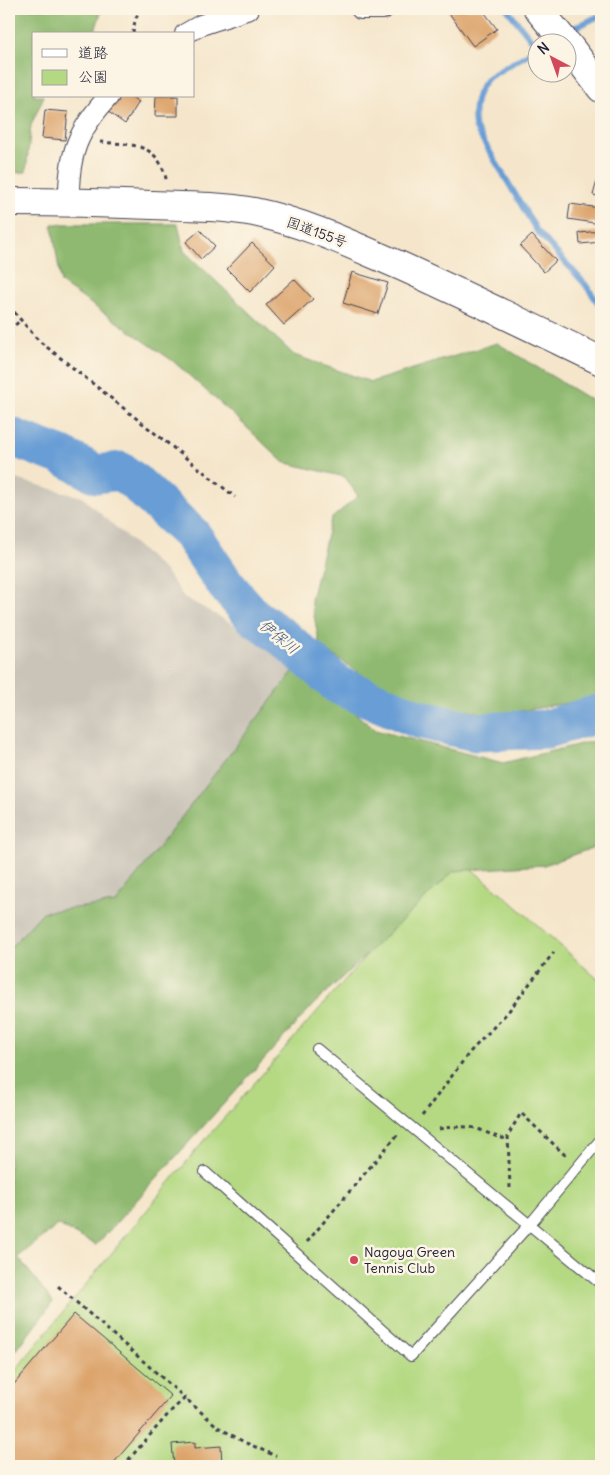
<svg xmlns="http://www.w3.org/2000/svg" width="610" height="1475" font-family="Delius,'Klee One',sans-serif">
  <rect width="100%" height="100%" fill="#fcf5e5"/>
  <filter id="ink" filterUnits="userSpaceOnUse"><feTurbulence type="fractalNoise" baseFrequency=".02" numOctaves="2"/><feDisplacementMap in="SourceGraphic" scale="10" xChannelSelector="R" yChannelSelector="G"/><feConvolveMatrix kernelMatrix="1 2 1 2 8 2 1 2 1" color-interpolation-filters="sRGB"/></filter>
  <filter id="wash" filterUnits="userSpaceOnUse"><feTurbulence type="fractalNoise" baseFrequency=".0096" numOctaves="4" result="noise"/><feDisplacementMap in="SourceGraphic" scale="20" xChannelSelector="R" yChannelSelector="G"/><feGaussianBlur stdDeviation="1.12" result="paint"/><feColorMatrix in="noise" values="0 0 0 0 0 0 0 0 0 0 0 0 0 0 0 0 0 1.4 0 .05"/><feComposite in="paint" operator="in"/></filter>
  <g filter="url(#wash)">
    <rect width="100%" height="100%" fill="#f5e6cb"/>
    <polygon fill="#c9c3b8" points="9,477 82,497 165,571 184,597 247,632 298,665 116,903 43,912 9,949"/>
    <polygon fill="#b4d982" stroke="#6b7e5e" points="454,855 506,897 601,982 601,1466 9,1466 9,1378 203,1142"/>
    <g fill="#8fb970" stroke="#586e56">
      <polygon points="9,9 102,9 94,34 34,34 34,96 44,96 31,125 26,172 9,173"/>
      <polygon points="52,224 178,224 184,251 294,355 371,382 497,343 601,406 601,697 498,715 400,701 320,646 311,600 331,519 358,496 345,477 283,462 237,418 173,361 61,283"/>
      <polygon points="298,665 375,730 503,763 601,739 601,845 544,865 454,871 313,1005 96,1245 58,1225 18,1257 53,1302 9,1360 9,949 43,912 116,903"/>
    </g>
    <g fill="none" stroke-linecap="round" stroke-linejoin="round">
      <g stroke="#689dd5" stroke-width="6">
        <path d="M507 9 538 48 489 77C475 91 473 108 475 127L537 231 585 284 601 307"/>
        <polyline points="566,32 601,15"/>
      </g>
      <polyline stroke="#689dd5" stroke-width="39" points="9,436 62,456 97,474 120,471 136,483 192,535 226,585 253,616 285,639 338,685 418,719 475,732 547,729 601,713"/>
    </g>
    <g id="blocks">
      <g fill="#dba168">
        <polygon points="446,9 482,9 497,29 473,46"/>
        <polygon points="116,96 130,96 139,102 125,124 107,111"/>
        <polygon points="156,96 178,96 178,116 155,116"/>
        <polygon points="45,110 68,112 65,140 42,138"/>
        <polygon points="597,181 601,182 601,197 593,195"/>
        <polygon points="570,204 601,208 601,224 568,219"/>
        <polygon points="200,230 215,246 201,259 186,242"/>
        <polygon points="601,231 601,242 580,244 579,233"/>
        <polygon points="532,235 556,261 544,272 520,246"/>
        <polygon points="252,243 275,265 250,292 227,269"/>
        <polygon points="352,272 388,283 378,314 343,303"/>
        <polygon points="294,279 313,299 284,325 266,305"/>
        <polygon points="74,1314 171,1396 111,1466 9,1466 9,1390"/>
        <polygon points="195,1442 195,1448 221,1446 222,1466 174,1466 172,1444"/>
      </g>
    </g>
  </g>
  <g filter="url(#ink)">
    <use href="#blocks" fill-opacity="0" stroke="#423f51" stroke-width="1"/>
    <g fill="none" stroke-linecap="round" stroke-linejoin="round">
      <g stroke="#423f51" stroke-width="12">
        <g id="lane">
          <polyline points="317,1049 601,1284"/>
          <polyline points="205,1172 411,1356 530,1224 601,1139"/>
        </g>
      </g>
      <g stroke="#423f51" stroke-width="22">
        <g id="street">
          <polyline points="361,9 383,9"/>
          <polyline points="185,34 201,25 249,9"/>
          <path d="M69 202C68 155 77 131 109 96"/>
        </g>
      </g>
      <g stroke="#423f51" stroke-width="30">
        <g id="secondary">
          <polyline points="538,9 565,42"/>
          <polyline points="568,45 601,88"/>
        </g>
      </g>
      <g stroke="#423f51" stroke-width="30">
        <path id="highway" d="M9 202C57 202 105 203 152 205 186 206 221 206 254 212 307 223 354 246 403 267 469 297 535 329 601 361"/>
      </g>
      <g stroke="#423f51" stroke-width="3" stroke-dasharray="4 4" stroke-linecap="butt">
        <path d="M133 34C134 25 135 15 142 9"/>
        <path d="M100 142C134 145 159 142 167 183"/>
        <polyline points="9,306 38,340 235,497"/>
        <polyline points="9,330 21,320"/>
        <polyline points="422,1116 469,1053 508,1012 554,952"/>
        <path d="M439 1129C451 1127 465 1125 478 1129 489 1133 496 1138 508 1139"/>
        <polyline points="510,1188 508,1135 521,1113 567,1157"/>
        <polyline points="307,1242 398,1134"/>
        <polyline points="58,1286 185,1398"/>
        <polyline points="123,1466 171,1411 185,1398 218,1427 244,1442 276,1456"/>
        <polyline points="437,1466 465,1465 468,1466"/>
      </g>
      <use href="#lane" stroke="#fff" stroke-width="10"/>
      <use href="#street" stroke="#fff" stroke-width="20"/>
      <use href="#secondary" stroke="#fff" stroke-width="28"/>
      <use href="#highway" stroke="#fff" stroke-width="28"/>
    </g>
  </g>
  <circle fill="#d1495b" stroke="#fcf5e5" stroke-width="2" cx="354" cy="1260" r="5"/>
  <g text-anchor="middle" stroke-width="5" stroke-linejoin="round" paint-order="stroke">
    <g font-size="14" fill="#22223b" stroke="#fcf5e5">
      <text transform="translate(317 232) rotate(20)" y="5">国道155号</text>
    </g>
    <g font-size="14" fill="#22223b" stroke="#fcf5e5" text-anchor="start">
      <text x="364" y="1257">Nagoya Green<tspan x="364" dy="16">Tennis Club</tspan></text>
    </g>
    <g font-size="15" font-style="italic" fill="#425980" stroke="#fcf5e5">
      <text transform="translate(279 637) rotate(39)" y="5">伊保川</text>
    </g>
  </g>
  <rect width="610" height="1475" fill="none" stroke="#fcf5e5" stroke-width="30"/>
  <rect x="32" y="32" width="162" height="65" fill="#fcf5e5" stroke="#a5a1a1"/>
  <rect x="42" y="49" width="25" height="8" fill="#ffffff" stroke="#a5a1a1"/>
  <text x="78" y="58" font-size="15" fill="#22223b">道路</text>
  <rect x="42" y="70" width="25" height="15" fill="#b4d982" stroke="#a5a1a1"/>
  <text x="78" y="82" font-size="15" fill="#22223b">公園</text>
  <g transform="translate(552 58) rotate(319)"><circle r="24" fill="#fcf5e5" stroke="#a5a1a1"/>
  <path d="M0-4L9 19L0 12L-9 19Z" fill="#d1495b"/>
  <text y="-8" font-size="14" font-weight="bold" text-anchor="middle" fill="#22223b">N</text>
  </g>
</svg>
